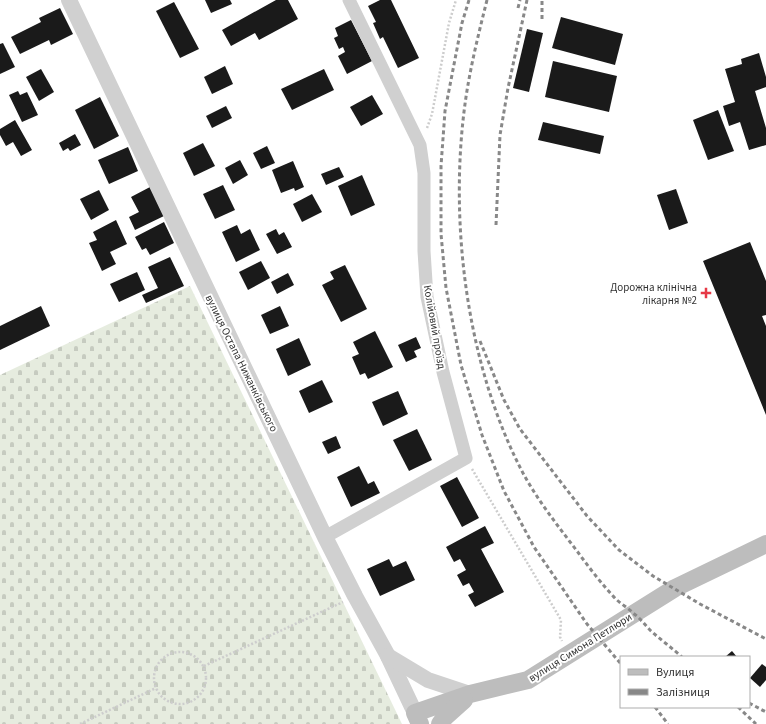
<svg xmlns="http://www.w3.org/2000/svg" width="766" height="724" font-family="'Source Sans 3',sans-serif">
  <defs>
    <pattern id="cemetery-stones" width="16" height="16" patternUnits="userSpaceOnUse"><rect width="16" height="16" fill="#e6ecdf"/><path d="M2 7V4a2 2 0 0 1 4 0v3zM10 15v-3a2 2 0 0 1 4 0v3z" fill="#c6cbc0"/></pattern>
  </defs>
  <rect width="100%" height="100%" fill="#fff"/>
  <polygon fill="url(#cemetery-stones)" points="190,286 402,724 0,724 0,375"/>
  <g fill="#1a1a1a">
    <polygon points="205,0 230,0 232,4 211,13"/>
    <polygon points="276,0 288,0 298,19 259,40 255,33 231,46 222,30"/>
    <polygon points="380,0 391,0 419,58 398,68 383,37 380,39 373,23 376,22 368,6"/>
    <polygon points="174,2 199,49 180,58 156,11"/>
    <polygon points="60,8 73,34 51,45 49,40 20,54 11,37 41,22 39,18"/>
    <polygon points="561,17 623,34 615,65 552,48"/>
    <polygon points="351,20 372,61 347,74 338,56 345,52 343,47 339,49 334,38 338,36 335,28"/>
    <polygon points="527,29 543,33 529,92 513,88"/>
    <polygon points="3,43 15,67 0,74 0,44"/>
    <polygon points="759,53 766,77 766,87 755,91 766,128 766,145 749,150 740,122 729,126 723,106 735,102 725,69 742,64 741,59"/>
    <polygon points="553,61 617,76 609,112 545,97"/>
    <polygon points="225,66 233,84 212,94 204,77"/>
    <polygon points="41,69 54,92 39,101 26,77"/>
    <polygon points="324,69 334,90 292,110 281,89"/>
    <polygon points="18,91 20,95 27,92 38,115 22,122 9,95"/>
    <polygon points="372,95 383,114 361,126 350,107"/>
    <polygon points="100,97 119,136 94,149 75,110"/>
    <polygon points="226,106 232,118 212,128 206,116"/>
    <polygon points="718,110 734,151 708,160 693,120"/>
    <polygon points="15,120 32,150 21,156 13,142 6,146 0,135 0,129"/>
    <polygon points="543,122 604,136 600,154 538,140"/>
    <polygon points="75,134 81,145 70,151 68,148 63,151 59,143"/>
    <polygon points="203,143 215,166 194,176 183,153"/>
    <polygon points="267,146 275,163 261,169 253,153"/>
    <polygon points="128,147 138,171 109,184 98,160"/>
    <polygon points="240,160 248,175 233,184 225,168"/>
    <polygon points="293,161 304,187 295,191 294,188 281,193 272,170"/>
    <polygon points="339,167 344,177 326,185 321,174"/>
    <polygon points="362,175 375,205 351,216 338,186"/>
    <polygon points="223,185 235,210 215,219 203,194"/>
    <polygon points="150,187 164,216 135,230 129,217 139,212 131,197"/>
    <polygon points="676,189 688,223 669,230 657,195"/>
    <polygon points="99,190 109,210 91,220 80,199"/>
    <polygon points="312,194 322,212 302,222 293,204"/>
    <polygon points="116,220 127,244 110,252 116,264 102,271 89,243 97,240 93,232"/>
    <polygon points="164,222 174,243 150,255 146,248 142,250 135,237"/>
    <polygon points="237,225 241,234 250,229 260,250 236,262 222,232"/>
    <polygon points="276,229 279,235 284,232 292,247 277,254 266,234"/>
    <polygon points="750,242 766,281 766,315 762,316 766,326 766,415 703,261"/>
    <polygon points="170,257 184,286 146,303 142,295 158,288 148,267"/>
    <polygon points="261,261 270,278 248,290 239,272"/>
    <polygon points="345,265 367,309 341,322 322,285 334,279 330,272"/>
    <polygon points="137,272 145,290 119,302 110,284"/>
    <polygon points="288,273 294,285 277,294 271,282"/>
    <polygon points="41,306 50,326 0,350 0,326"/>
    <polygon points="280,306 289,326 270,334 261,315"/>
    <polygon points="375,331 393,367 368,379 365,373 360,375 352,357 359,354 353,342"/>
    <polygon points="416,337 421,348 414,351 417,357 406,362 398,345"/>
    <polygon points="299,338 311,365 288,376 276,349"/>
    <polygon points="322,380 333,402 309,413 299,391"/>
    <polygon points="398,391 408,414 383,426 372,402"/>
    <polygon points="417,429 432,460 409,471 393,440"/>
    <polygon points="336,436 341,448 328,454 322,442"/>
    <polygon points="359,466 368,484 374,481 380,493 351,507 337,477"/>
    <polygon points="457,477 479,518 462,527 440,486"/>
    <polygon points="485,526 494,543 481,549 504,592 475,607 468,595 474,592 469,583 463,586 457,575 466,570 460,559 454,562 446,547"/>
    <polygon points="389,559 393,567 406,561 415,580 380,596 367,569"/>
    <polygon points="732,651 737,657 725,657"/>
    <polygon points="762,664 766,667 766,680 760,687 750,678"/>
  </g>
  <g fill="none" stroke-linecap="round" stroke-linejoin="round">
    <g stroke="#cdcdcd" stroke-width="2.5" stroke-dasharray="2 2" stroke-linecap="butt">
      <polyline points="427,128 432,114 449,23 456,0"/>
      <polyline points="472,469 561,620 560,637 562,641"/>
      <circle cx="180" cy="678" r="26"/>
      <polyline points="204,666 343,602"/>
      <polyline points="80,724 156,688"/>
    </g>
    <polyline stroke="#d0d0d0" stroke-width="13" points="325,537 466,458 443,372 427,297 424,251 424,173 420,145 349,0"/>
    <g stroke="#d0d0d0" stroke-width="16">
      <polyline points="69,0 325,537 355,596 388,656 415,713"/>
      <polyline points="388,656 428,680 470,694"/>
    </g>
    <g stroke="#bdbdbd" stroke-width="18">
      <polyline points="420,724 415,713 470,694 528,680 675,588 766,544"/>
      <polyline points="440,724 445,717 464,700"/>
    </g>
    <g stroke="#888" stroke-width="3" stroke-dasharray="4 3" stroke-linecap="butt">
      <polyline points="469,0 462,23 445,111 441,166 441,234 446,288 461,365 482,435 504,491 534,547 587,624 621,664"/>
      <path d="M487 0C479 32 471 64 466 97 448 219 466 366 524 475 539 502 558 526 577 551 588 566 600 582 613 596 619 603 627 607 633 613 640 618 645 625 651 631 661 640 672 648 682 657"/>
      <polyline points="518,8 520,0"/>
      <polyline points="542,19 542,0"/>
      <polyline points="496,225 500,135 508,88 527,0"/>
      <polyline points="480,341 504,400 520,429 587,516 619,550 653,576 700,604 766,639"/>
      <polyline points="749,703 766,712"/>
      <polyline points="655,707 668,724"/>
      <polyline points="738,707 756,724"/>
    </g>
  </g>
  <path fill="#e63946" stroke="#fff" stroke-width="1.5" d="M704 287h4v4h4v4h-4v4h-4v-4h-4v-4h4z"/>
  <g text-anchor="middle" stroke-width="4" stroke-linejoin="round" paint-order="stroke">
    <g font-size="11" fill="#333" stroke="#fff" text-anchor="end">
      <text x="697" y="291">Дорожна клінічна<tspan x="697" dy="13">лікарня №2</tspan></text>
    </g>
    <g font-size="11" fill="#333" stroke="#fff">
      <text transform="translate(435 327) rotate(80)" y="4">Колійовий проїзд</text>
      <text transform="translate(242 363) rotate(64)" y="4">вулиця Остапа Нижанківського</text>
      <text transform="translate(580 647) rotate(-32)" y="4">вулиця Симона Петлюри</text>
    </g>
  </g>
  <rect x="620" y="656" width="130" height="52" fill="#ffffff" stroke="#adadad"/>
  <rect x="628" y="669" width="20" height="6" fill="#bdbdbd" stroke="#adadad"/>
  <text x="656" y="676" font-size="12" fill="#333333">Вулиця</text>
  <rect x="628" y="689" width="20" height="6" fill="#888888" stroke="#adadad"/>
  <text x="656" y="696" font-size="12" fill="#333333">Залізниця</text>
</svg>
